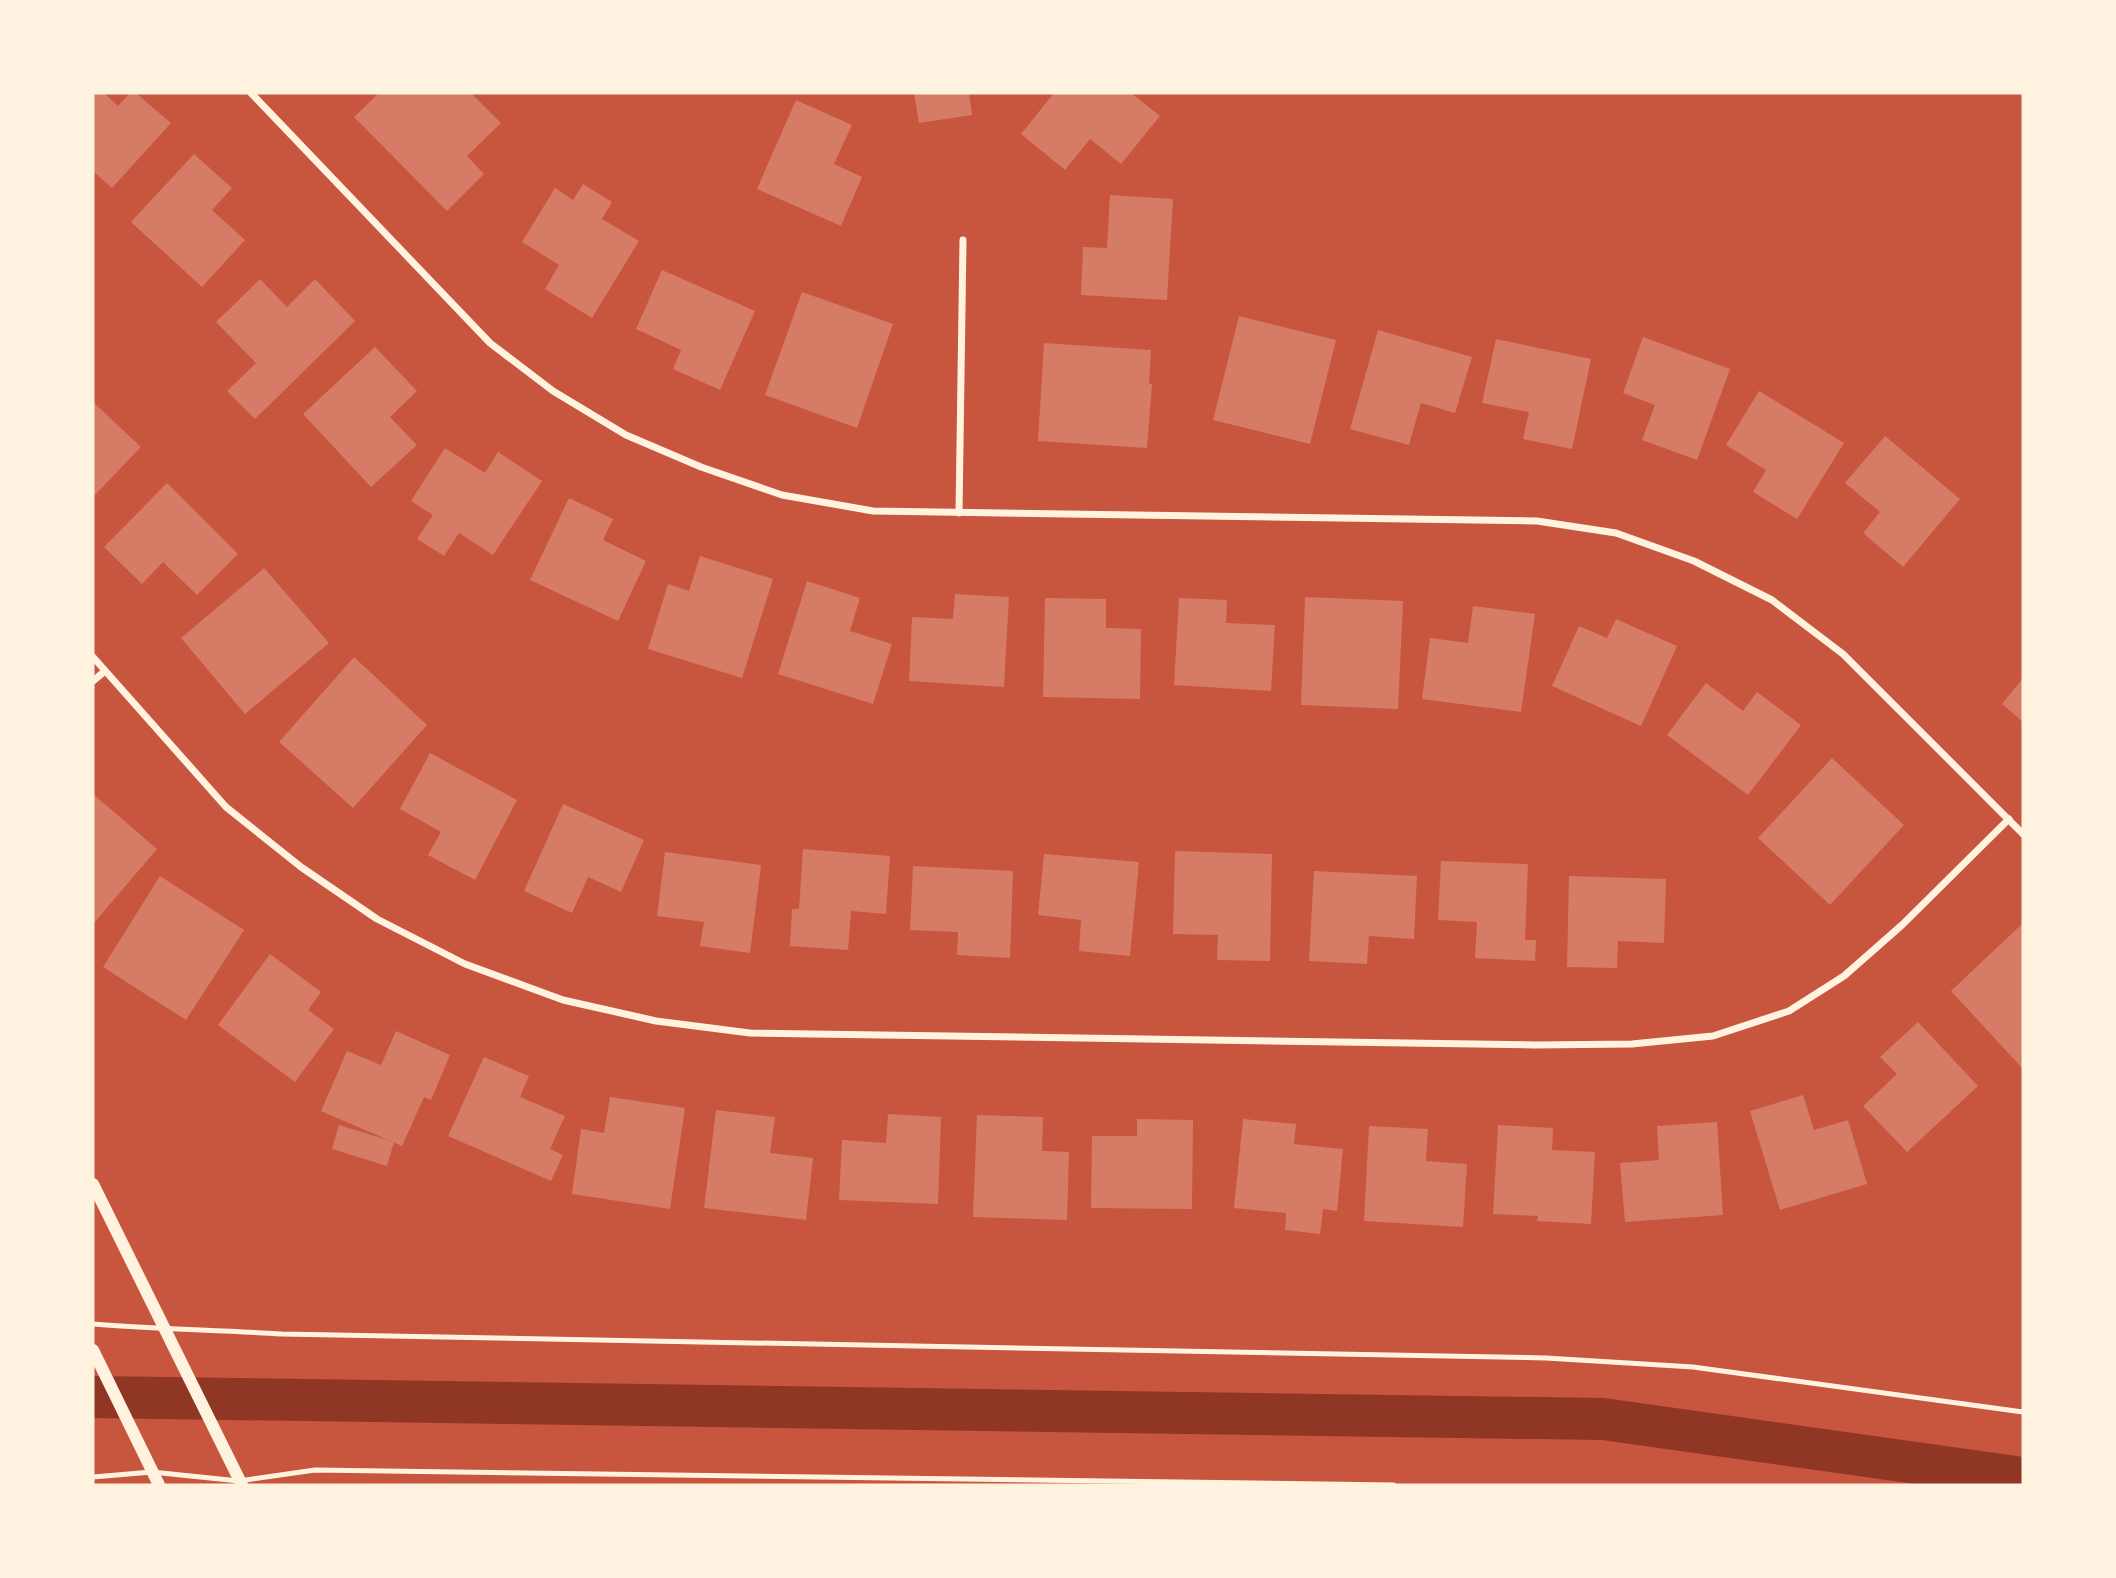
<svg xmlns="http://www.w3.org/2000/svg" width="2116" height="1578" font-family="'DejaVu Sans',sans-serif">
  <rect width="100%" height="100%" fill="#c8553d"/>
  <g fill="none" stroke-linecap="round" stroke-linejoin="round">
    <polyline stroke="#8f3625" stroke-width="42" points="93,1397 1603,1419 2023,1478"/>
  </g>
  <g fill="#d67c66">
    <polygon points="93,93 104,93 118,106 130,93 136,93 171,123 112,188 93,171"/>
    <polygon points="379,93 471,93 501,123 467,156 484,174 447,211 354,117"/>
    <polygon points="914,93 969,93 972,115 919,123"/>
    <polygon points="1054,93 1131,93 1160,116 1121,164 1090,139 1065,170 1021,134"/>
    <polygon points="796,100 852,125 834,164 862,177 841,226 757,189"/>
    <polygon points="194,154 232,188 212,210 245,240 202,287 131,222"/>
    <polygon points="583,184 612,202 602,219 639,241 592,318 545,289 559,265 522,242 555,188 573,200"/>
    <polygon points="1110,195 1173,199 1167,300 1081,295 1083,247 1107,248"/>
    <polygon points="662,270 755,311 720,390 673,369 681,350 636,329"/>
    <polygon points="260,279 287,307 315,279 355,321 255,419 227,391 256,363 216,322"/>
    <polygon points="802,292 893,324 857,428 765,395"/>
    <polygon points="1239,316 1336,340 1310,444 1213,420"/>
    <polygon points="1378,330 1472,357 1455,413 1421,403 1409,445 1350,429"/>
    <polygon points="1643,337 1730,369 1697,460 1642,440 1655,405 1623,393"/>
    <polygon points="1496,339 1591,359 1572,449 1523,439 1529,412 1482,403"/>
    <polygon points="1044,343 1151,350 1149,384 1152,384 1147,448 1038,441"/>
    <polygon points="375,347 417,391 390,417 417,445 371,487 303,414"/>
    <polygon points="1759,391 1844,443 1797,519 1753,492 1766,470 1726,445"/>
    <polygon points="93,402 141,447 93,497"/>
    <polygon points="1885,436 1960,499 1903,567 1863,533 1880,512 1845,483"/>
    <polygon points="445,448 485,473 498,452 542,481 493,555 459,533 444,556 417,539 433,515 411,501"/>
    <polygon points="167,483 238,554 197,595 163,562 142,584 104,547"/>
    <polygon points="569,498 613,519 603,540 646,561 618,621 530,580"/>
    <polygon points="700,556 773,579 742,678 648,649 668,584 689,591"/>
    <polygon points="264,568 329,643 245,714 181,638"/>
    <polygon points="807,581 860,598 850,631 892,644 873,704 778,674"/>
    <polygon points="955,594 1009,597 1004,687 909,681 912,617 953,619"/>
    <polygon points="1305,597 1403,601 1398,709 1301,705"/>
    <polygon points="1045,598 1106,599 1106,628 1141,629 1140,699 1043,697"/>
    <polygon points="1179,598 1227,600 1226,623 1275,625 1271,691 1174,685"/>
    <polygon points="1473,606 1535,614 1521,712 1422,699 1430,638 1468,643"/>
    <polygon points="1616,619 1677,646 1641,726 1552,686 1579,626 1607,638"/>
    <polygon points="354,657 427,725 353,808 279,742"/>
    <polygon points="2023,678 2023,722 2002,704"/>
    <polygon points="1706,683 1743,711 1757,692 1801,725 1748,795 1667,735"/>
    <polygon points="430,753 517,800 475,880 428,855 441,832 400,809"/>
    <polygon points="1832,758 1904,825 1830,905 1758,838"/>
    <polygon points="93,794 157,849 93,924"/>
    <polygon points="563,804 644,840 621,892 588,877 572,913 524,891"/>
    <polygon points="803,849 890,856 886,914 851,911 848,950 790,946 792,909 799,909"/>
    <polygon points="1175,851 1272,854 1270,961 1217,960 1218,935 1173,934"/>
    <polygon points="665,852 761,865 750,953 700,946 704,922 657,916"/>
    <polygon points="1044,854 1139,862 1130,956 1079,951 1081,920 1038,915"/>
    <polygon points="1441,861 1528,864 1525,940 1536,940 1535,961 1475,958 1477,922 1438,920"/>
    <polygon points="913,866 1013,871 1010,958 957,955 958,932 910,930"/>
    <polygon points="1314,871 1417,876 1414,939 1369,936 1367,964 1309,961"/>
    <polygon points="160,876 244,930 186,1020 103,967"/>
    <polygon points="1569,876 1666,879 1664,943 1618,941 1617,968 1567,967"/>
    <polygon points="2023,923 2023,1069 1951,991"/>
    <polygon points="270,954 321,992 308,1010 334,1029 295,1082 218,1025"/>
    <polygon points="1918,1022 1978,1086 1907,1152 1863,1106 1897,1074 1880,1057"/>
    <polygon points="396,1031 450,1055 431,1100 424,1097 402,1146 321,1111 347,1051 381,1065"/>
    <polygon points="484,1057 529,1076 520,1097 565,1116 550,1149 563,1155 551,1181 448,1136"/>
    <polygon points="1803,1095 1814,1130 1848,1120 1867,1184 1780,1210 1750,1111"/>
    <polygon points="610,1097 685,1108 670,1209 572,1194 581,1129 604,1133"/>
    <polygon points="716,1110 775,1117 770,1153 813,1158 806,1220 704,1208"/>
    <polygon points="888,1114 941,1117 938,1204 839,1200 842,1140 886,1143"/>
    <polygon points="977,1115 1043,1117 1042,1151 1069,1152 1067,1220 973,1217"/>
    <polygon points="1137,1119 1193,1120 1192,1209 1091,1208 1092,1136 1137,1136"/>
    <polygon points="1243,1119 1296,1124 1294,1144 1343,1149 1337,1211 1323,1209 1320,1234 1285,1230 1286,1213 1234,1208"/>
    <polygon points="1717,1122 1723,1215 1625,1222 1620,1163 1659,1160 1657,1126"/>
    <polygon points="339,1125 394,1142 387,1166 332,1149"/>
    <polygon points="1498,1125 1553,1128 1552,1150 1595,1152 1591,1224 1537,1221 1538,1216 1493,1214"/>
    <polygon points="1369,1126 1428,1129 1426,1161 1467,1164 1463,1227 1364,1221"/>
  </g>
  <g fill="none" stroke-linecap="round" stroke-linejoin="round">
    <g stroke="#fff3e0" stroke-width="5">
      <path d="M93 1324C156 1329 219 1330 282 1334L1546 1358 1693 1367 2023 1412"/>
      <polyline points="93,1477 152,1472 239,1481 315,1470 1394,1485"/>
    </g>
    <g stroke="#fff3e0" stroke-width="7">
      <polyline points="251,93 490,343 553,391 626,435 701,467 782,495 873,511 1537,521 1616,533 1694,561 1772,600 1843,654 2023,834"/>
      <polyline points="959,513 963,240"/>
      <polyline points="93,657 226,807 301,867 377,919 465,964 563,1000 656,1021 750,1033 1535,1045 1632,1044 1713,1036 1789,1011 1844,976 1902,925 2009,819"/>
      <polyline points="93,681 105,671"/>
    </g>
    <g stroke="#fff3e0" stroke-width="12">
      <polyline points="93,1184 242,1485"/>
      <polyline points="93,1350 159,1485"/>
    </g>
  </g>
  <rect width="2116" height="1578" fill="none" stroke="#fff3e0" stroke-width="189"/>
</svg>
